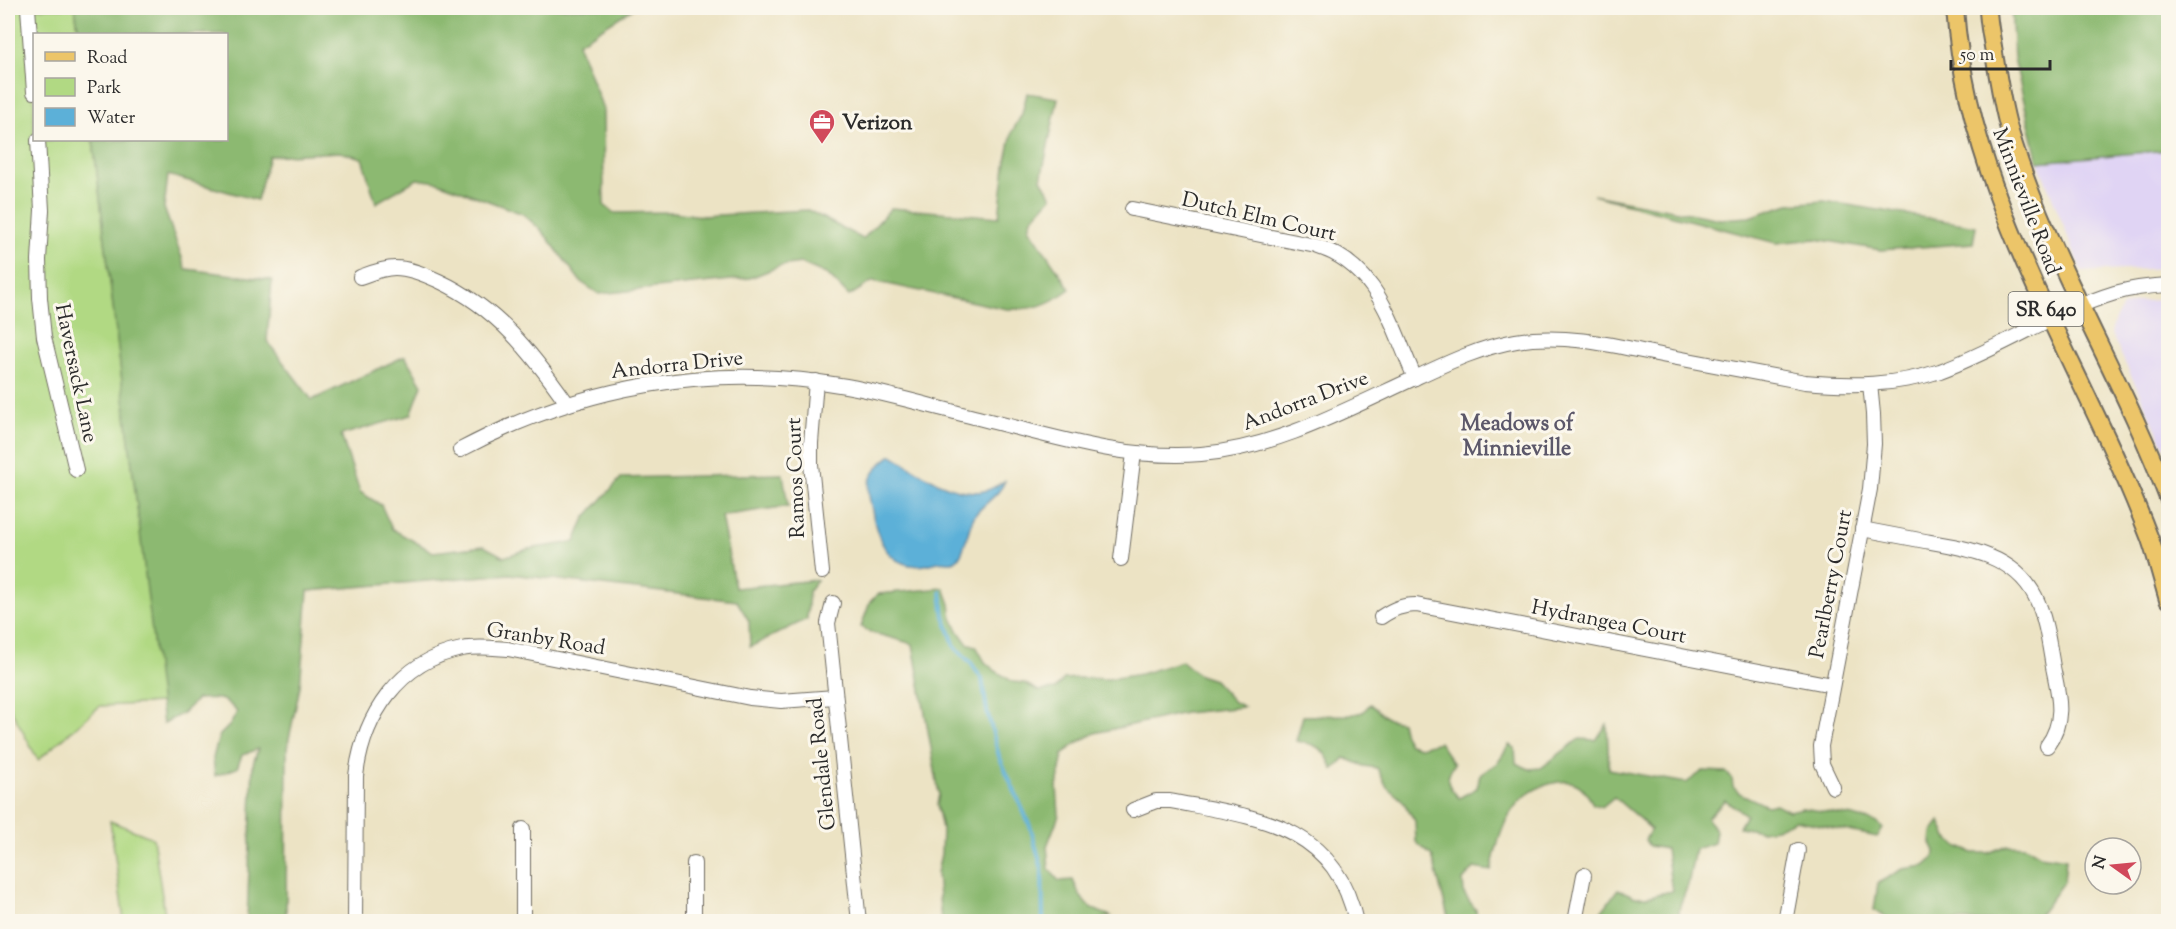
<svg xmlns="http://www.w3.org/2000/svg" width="2176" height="929" font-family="'Sorts Mill Goudy',serif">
  <rect width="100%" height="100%" fill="#fbf7ec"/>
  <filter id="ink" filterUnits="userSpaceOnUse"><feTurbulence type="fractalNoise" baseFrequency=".0167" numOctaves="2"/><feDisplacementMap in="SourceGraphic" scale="12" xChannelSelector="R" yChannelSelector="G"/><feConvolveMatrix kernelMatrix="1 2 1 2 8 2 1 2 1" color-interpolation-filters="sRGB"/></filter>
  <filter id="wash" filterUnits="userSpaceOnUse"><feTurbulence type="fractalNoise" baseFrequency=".008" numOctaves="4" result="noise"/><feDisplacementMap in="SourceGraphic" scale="24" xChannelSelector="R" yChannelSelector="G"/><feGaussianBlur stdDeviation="1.35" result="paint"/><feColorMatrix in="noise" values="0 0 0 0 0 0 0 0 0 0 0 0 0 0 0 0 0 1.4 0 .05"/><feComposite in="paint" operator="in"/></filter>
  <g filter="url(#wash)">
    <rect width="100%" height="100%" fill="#ece3c4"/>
    <g fill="#e0d4f4">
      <polygon points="2168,150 2168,268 2082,272 2038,162"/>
      <polygon points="2168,299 2168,454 2111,333 2115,319 2123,307 2137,302"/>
    </g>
    <g fill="#b1d983" stroke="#6e8257" stroke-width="1.5">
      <polygon points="8,8 75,8 79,34 34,34 34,140 93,140 161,703 100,706 38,760 8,704"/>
      <polygon points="110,821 153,838 166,921 124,921"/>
    </g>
    <g fill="#8cb971" stroke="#5c724e" stroke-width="1.5">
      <path d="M75 8H634L578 43 603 109 604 205 614 213 674 212 701 216 808 210 863 239 891 208 999 217 1005 166 1012 132 1022 114 1027 93 1058 98 1041 179 1052 197 1032 219 1029 228 1070 289C1048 305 1034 310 1007 309L873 281 849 296 828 275 801 263 780 266 750 278 599 294 581 282 543 232 523 214 438 182 417 179 376 203 362 158 340 152 269 156 257 200 168 175 164 208 186 269 272 280 267 341 312 400 405 356 422 385 411 415 341 435 360 492 381 505 392 529 433 552 484 546 504 557 528 549 575 542 585 518 621 478 783 474 788 506 721 516 735 588 817 580 809 591 807 619 750 647 749 621 737 601 510 574 308 591 300 687 287 748 286 921H247L253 764 258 749 242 755 237 768 215 776 213 758 219 736 230 725 237 712C224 696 217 698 197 699L183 713 163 724 93 140H226V34H79Z"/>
      <polygon points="2011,8 2168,8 2168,150 2038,162 2014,58"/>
      <polygon points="1593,195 1720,219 1749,217 1789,204 1824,201 1976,226 1973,243 1881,250 1816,239 1776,243"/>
      <path d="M944 588 950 604 952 618 959 632 967 643 976 646 985 662 994 670 1013 682 1024 683 1039 691 1055 689 1064 679 1079 678 1109 679 1141 674 1182 661 1199 675 1214 680 1234 702 1244 707 1185 713 1095 733 1077 743 1063 754 1057 787 1059 815 1047 846 1049 869 1059 881 1073 880C1083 904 1086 908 1111 916L1094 922 941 921 937 873 941 854 942 829 937 805 939 794 913 644 870 632 861 627 870 602 878 594Z"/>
      <path d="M1370 704 1388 719 1401 722 1404 735 1409 744 1420 747 1439 742 1454 764C1444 781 1447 785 1459 798L1477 788 1480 775 1497 763 1509 745 1515 748 1516 763 1529 769 1541 768 1579 739 1596 740 1607 724 1609 769 1686 783 1703 771 1726 772 1732 779 1733 787 1739 793 1767 806 1776 804 1789 811 1802 808 1853 816 1878 823 1883 829 1877 837 1796 820 1776 829 1761 831 1739 827 1746 815 1725 800 1707 818 1716 831 1714 843 1695 849 1688 885 1680 905 1678 921H1588V920C1604 914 1608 901 1618 889L1635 897H1646L1672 891 1666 849 1649 846 1645 840 1651 829 1614 797 1602 807 1593 804C1584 788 1578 779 1558 782 1510 790 1500 829 1491 871L1474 868 1463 880 1464 894 1476 910 1477 921H1449L1432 856 1416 842 1415 821 1402 800 1387 787 1377 768 1364 766 1345 758 1333 770C1326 750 1318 744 1296 741L1303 716 1350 715 1363 712Z"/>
      <polygon points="1940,821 1947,838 1959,847 1973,853 1988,853 2008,845 2025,846 2040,855 2066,859 2064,881 2035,921 1892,921 1874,910 1878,883 1903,869 1925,866 1934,858 1935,851 1931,843 1932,832"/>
    </g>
    <path fill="#5cb0d8" stroke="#446e82" stroke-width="1.5" d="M892 455C917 471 952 497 984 491 991 490 999 484 1005 481 999 496 985 502 975 515 967 527 966 554 955 561 950 564 943 560 938 562 895 576 878 548 872 510 870 502 867 491 869 483 872 473 883 460 892 455Z"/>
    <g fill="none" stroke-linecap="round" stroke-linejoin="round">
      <polyline stroke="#5cb0d8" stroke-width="4" points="941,592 944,616 955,647 971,663 982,679 987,711 999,756 1030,826 1042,869 1043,922"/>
    </g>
  </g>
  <g filter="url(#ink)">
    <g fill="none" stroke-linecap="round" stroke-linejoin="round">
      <g stroke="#6f6b61" stroke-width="16">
        <g id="minor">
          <polyline points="28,8 34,92"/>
          <polyline points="38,140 42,210 39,260 40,298 44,337 76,470"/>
          <path d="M1132 209 1316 246C1378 265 1391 324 1415 378"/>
          <path d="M360 277C371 273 383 268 395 268 410 268 426 275 439 281 497 308 532 353 567 403"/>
          <polyline points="816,381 811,443 811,464 822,572"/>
          <path d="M460 450C580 386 711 362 846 386 891 394 937 408 982 419 1055 437 1124 460 1201 454 1277 448 1349 408 1417 377 1449 362 1481 347 1516 341 1564 333 1613 345 1661 355 1709 364 1757 373 1805 382 1850 386 1896 386 1940 371 2000 349 2053 312 2115 293 2132 288 2150 286 2168 285"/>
          <path d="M1862 529C1883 533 1904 537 1925 541 1966 548 2014 555 2035 596 2046 618 2049 644 2053 667 2059 696 2066 720 2047 746"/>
          <polyline points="1121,559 1134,453"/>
          <polyline points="833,603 828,623 859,922"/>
          <path d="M1381 617C1393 609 1402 605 1416 605L1832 685"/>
          <polyline points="1833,787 1822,764 1821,746 1870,489 1874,444 1873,414 1870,384"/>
          <path d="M1133 810 1156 801H1170C1253 817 1335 822 1356 922"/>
          <path d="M355 922 356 776C363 716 399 661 462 649 477 646 493 648 508 649L750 698 781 701 835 697"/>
          <polyline points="523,922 523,829"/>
          <polyline points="694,922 694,863"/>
          <polyline points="1575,922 1584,875"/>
          <polyline points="1785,922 1798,850"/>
        </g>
      </g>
      <g stroke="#6f6b61" stroke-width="20">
        <g id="major">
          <path d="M1955 8C1968 201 2083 363 2150 539 2157 559 2162 580 2168 600"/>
          <path d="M1988 8C1988 23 1992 38 1994 53 1998 78 2002 104 2009 129 2047 258 2121 373 2168 498"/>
        </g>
      </g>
      <use href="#minor" stroke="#fff" stroke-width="14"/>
      <use href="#major" stroke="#ecc569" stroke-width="16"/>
    </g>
  </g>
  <defs>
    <g id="office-pin" transform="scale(1.35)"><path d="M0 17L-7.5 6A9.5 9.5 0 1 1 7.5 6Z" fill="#d1495b" stroke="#fbf7ec"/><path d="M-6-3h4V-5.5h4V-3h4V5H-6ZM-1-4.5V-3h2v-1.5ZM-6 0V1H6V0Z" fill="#fff"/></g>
  </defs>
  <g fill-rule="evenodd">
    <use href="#office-pin" x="822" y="122"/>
  </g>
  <g text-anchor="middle" stroke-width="6" stroke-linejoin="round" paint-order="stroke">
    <rect fill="#fbf7ec" stroke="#696865" stroke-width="1.5" x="2008.5" y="292" width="75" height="34" rx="4.5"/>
    <g font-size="20" font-weight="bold" fill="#2b2b2b">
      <text x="2046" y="316">SR 640</text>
    </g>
    <g font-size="21" font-weight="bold" fill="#2b2b2b" stroke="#fbf7ec" text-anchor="start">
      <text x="842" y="129">Verizon</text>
    </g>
    <g font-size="21" fill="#2b2b2b" stroke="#fbf7ec">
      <text transform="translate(2027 201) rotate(69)" y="7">Minnieville Road</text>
      <text transform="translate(1259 216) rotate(13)" y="7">Dutch Elm Court</text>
      <text transform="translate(677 364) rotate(-6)" y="7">Andorra Drive</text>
      <text transform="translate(77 373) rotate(78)" y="7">Haversack Lane</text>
      <text transform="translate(1305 400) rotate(-21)" y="7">Andorra Drive</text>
      <text transform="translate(795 478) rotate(-92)" y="7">Ramos Court</text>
      <text transform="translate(1830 584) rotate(-79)" y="7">Pearlberry Court</text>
      <text transform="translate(1609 621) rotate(11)" y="7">Hydrangea Court</text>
      <text transform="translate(546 638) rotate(9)" y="7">Granby Road</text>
      <text transform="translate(821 764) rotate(-96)" y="7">Glendale Road</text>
    </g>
    <g font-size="22" font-weight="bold" fill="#5c586a" stroke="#fbf7ec">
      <text x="1517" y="430">Meadows of<tspan x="1517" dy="25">Minnieville</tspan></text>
    </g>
  </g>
  <rect width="2176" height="929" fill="none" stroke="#fbf7ec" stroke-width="30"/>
  <rect x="33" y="33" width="195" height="108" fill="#fbf7ec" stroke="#a8a59f" stroke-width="1.5"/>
  <rect x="45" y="52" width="30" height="9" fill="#ecc569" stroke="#a8a59f" stroke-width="1.5"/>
  <text x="87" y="63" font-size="18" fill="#2b2b2b">Road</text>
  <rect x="45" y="78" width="30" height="18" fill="#b1d983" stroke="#a8a59f" stroke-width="1.5"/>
  <text x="87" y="93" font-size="18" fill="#2b2b2b">Park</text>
  <rect x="45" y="108" width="30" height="18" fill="#5cb0d8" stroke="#a8a59f" stroke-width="1.5"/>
  <text x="87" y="123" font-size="18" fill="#2b2b2b">Water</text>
  <g transform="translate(2113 866) rotate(285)"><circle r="28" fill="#fbf7ec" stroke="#a8a59f" stroke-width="1.5"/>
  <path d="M0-4.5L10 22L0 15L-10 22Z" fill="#d1495b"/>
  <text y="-9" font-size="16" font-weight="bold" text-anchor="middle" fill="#2b2b2b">N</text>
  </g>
  <path d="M1951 60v9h99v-9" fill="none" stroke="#2b2b2b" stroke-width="3"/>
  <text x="1960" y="60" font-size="18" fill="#2b2b2b" stroke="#fbf7ec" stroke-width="4.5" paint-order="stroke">50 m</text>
</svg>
